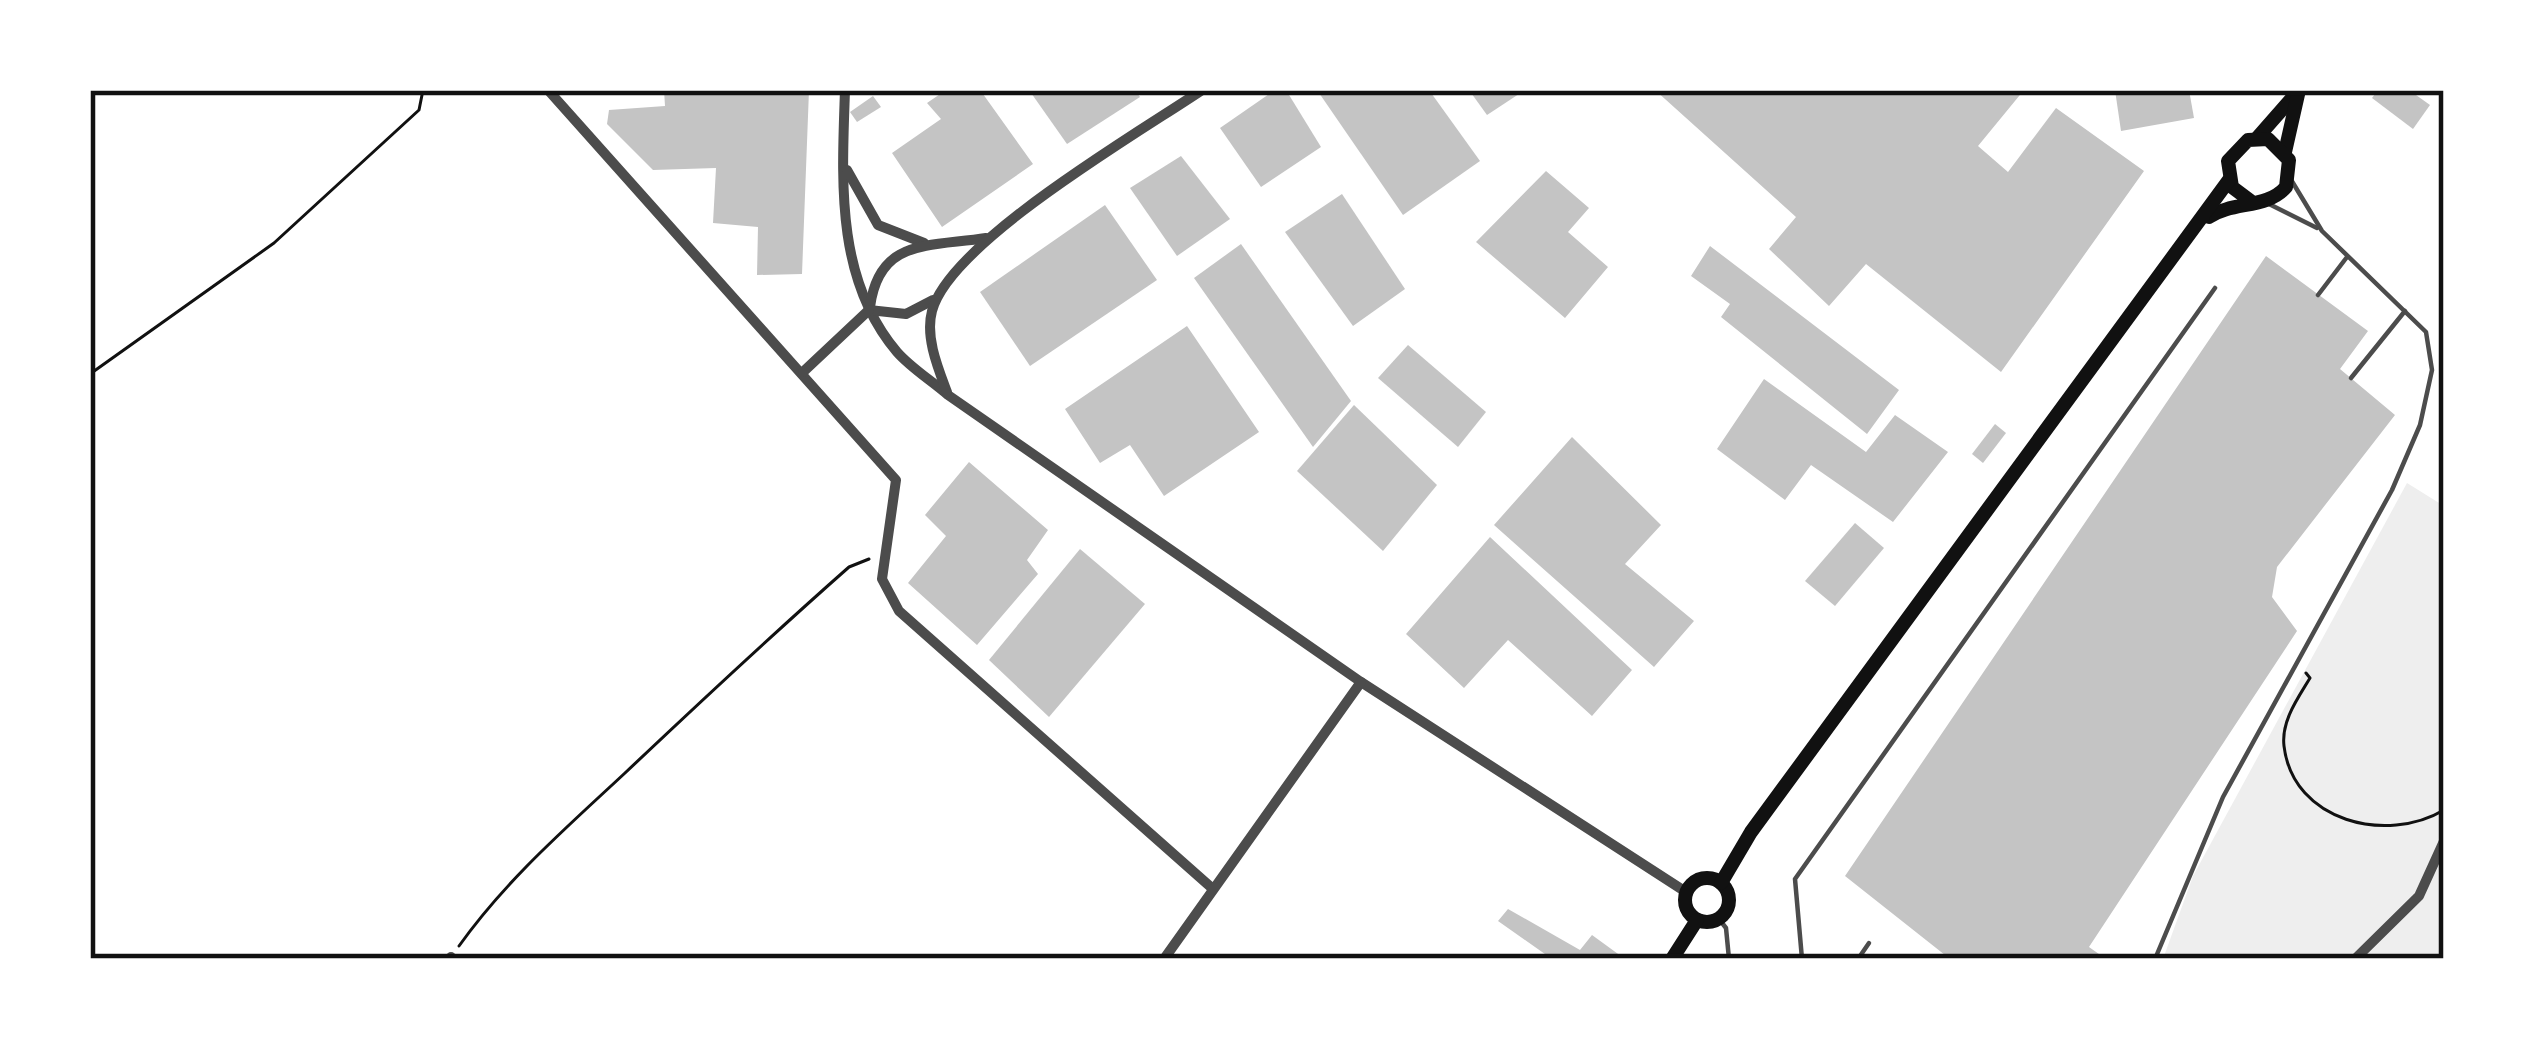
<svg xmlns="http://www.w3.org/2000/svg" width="2534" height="1049" font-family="'Asap Condensed',sans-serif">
  <rect width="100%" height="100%" fill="#fff"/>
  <polygon fill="#eee" points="2407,483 2444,506 2444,959 2163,959 2193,876"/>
  <g fill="#c4c4c4">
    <polygon points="664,90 809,90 802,274 757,275 758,227 713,223 716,168 653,170 607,124 609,110 665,106"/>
    <polygon points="946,90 988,90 983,94 1033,164 942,227 892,153 941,119 927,103"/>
    <polygon points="1029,90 1135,90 1140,97 1067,144"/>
    <polygon points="1275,90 1286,90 1321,147 1261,187 1220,128"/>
    <polygon points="1317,90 1429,90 1480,161 1403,215"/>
    <polygon points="1469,90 1525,90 1487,115"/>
    <polygon points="1655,90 2024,90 1978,146 2008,172 2056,108 2144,171 2001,372 1866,264 1829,306 1769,249 1796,217"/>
    <polygon points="2115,90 2189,90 2194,118 2121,131"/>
    <polygon points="2378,90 2409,90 2430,105 2413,129 2372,98"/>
    <polygon points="873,96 881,107 857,122 850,112"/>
    <polygon points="1181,156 1230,219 1177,256 1130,188"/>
    <polygon points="1546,171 1589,208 1568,232 1608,267 1565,318 1476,242"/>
    <polygon points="1342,194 1405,289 1353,326 1285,232"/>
    <polygon points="1105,205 1157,280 1030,366 980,292"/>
    <polygon points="1241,244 1351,401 1313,447 1194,278"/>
    <polygon points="1710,246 1899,390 1867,434 1721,317 1730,304 1691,276"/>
    <polygon points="2266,256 2368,331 2340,369 2395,415 2277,567 2272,597 2297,631 2089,947 2106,959 1950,959 1845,876"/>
    <polygon points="1187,326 1259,432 1164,496 1130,445 1100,463 1065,409"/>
    <polygon points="1408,345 1486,412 1458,447 1378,378"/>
    <polygon points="1764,379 1866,452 1895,415 1948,452 1893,522 1811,465 1785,500 1717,449"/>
    <polygon points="1354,405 1437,485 1383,551 1297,471"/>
    <polygon points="1995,424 2006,433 1983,463 1972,454"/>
    <polygon points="1572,437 1661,525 1625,564 1694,621 1654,667 1494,525"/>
    <polygon points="969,462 1048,530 1027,560 1038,574 977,645 908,583 946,536 925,515"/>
    <polygon points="1855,523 1884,548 1835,606 1805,581"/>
    <polygon points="1490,537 1632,670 1592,716 1508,640 1464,688 1406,634"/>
    <polygon points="1080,549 1145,604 1049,717 989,660"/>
    <polygon points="1508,909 1580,950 1592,935 1625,959 1552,959 1498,921"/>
  </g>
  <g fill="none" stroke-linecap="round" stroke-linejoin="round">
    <g stroke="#111" stroke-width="3">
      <polyline points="90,374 274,243 419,110 423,90"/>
      <path d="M2306 673 2310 678C2298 698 2281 721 2284 746 2293 822 2387 844 2444 810"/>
      <path d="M459 946C506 880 566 828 625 773 699 703 773 634 849 567L869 559"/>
    </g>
    <g stroke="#4c4c4c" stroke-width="4.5">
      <polyline points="2269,204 2317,228"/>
      <polyline points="2318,295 2347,257"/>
      <polyline points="2351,378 2405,311"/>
      <polyline points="1719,919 1726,928 1729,959"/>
      <polyline points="1802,959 1795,879 2215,288"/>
      <polyline points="1858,959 1869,943"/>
      <polyline points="2155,959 2223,797 2392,490 2420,425 2432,370 2426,332 2322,231 2290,178"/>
    </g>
    <g stroke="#4c4c4c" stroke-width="10">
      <polyline points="548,90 896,480 882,579 899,611 1213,889"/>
      <path d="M845 90C842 180 835 279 897 352 911 368 932 381 948 395L1361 682 1686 892"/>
      <polyline points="847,170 878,225 924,243"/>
      <path d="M870 307C879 238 929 247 986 238"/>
      <polyline points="869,310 906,314 933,300"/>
      <polyline points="803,372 869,310"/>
      <path d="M947 392C938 368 925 337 932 311 950 242 1140 132 1202 90"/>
      <polyline points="451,959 451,957"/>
      <polyline points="1164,959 1361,682"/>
      <polyline points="2355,959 2419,896 2444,841"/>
    </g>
    <g stroke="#111" stroke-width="14">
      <polyline points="2257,138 2293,97"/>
      <polyline points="2285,152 2299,90"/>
      <path d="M2209 217C2233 201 2267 209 2286 187L2289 160 2268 139 2248 140 2228 161 2232 187 2252 202"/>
      <circle cx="1707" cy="900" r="22"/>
      <polyline points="1721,883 1751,832 2229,180"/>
      <polyline points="1672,959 1697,920"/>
    </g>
  </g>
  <rect width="2534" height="1049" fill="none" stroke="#ffffff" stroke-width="186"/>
  <rect x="93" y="93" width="2348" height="863" fill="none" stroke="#111" stroke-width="4.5"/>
</svg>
